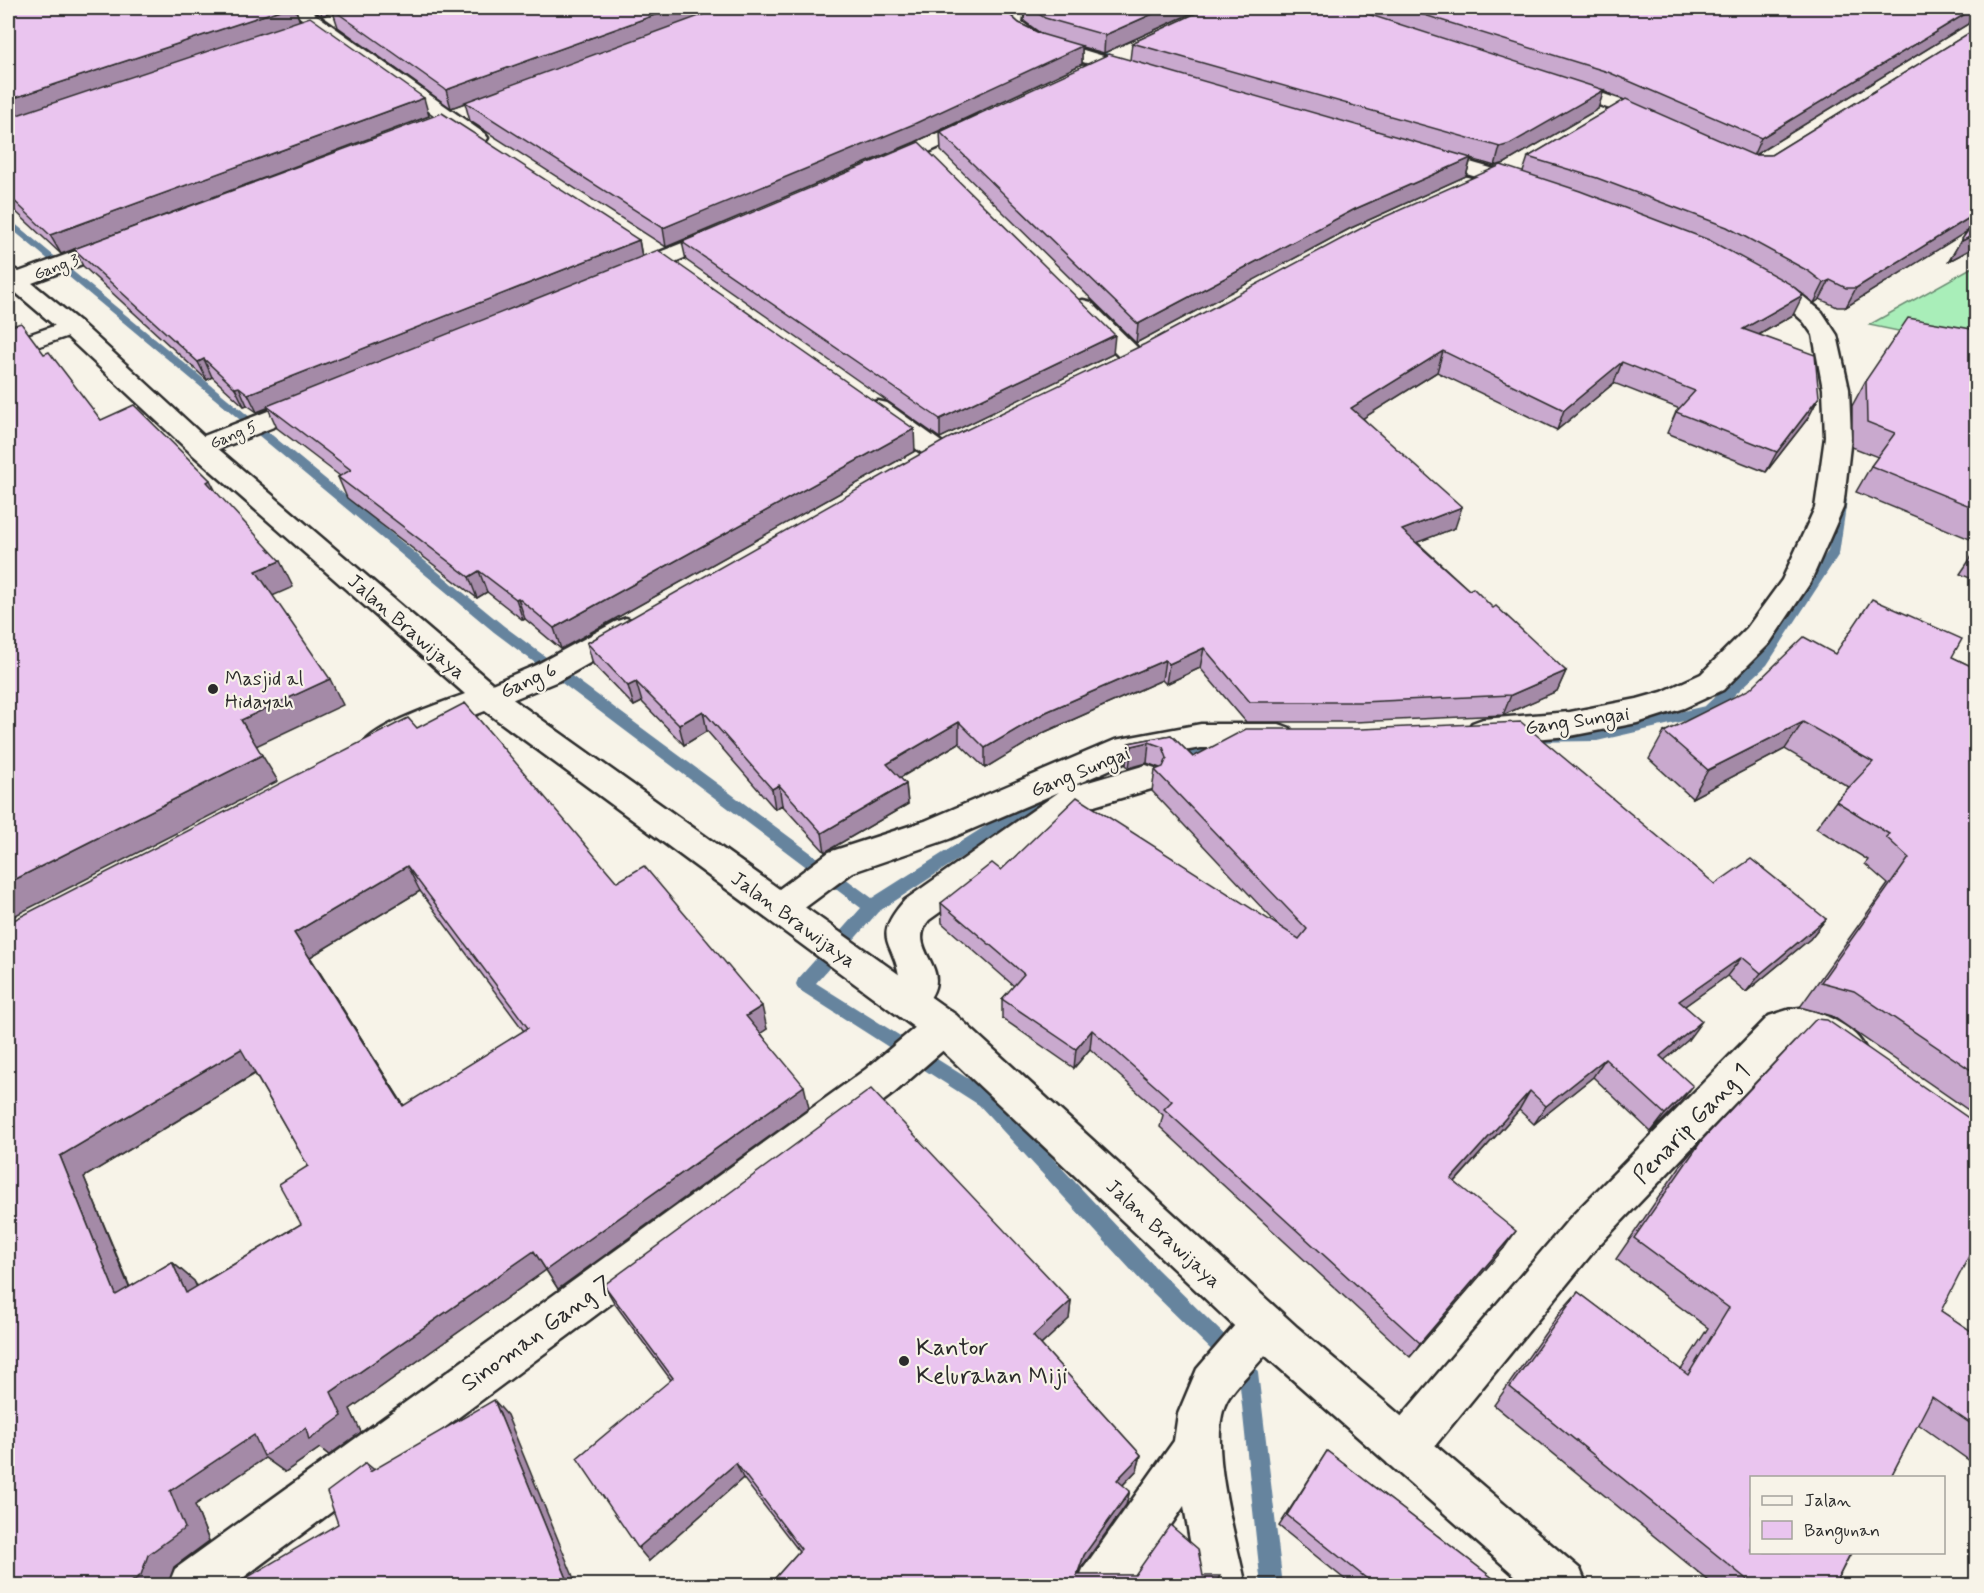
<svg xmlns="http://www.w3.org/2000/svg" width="1984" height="1593" font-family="Mynerve,sans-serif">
  <rect width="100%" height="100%" fill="#f7f3e8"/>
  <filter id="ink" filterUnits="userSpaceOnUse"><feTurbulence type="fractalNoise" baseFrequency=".0167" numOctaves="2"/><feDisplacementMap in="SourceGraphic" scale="12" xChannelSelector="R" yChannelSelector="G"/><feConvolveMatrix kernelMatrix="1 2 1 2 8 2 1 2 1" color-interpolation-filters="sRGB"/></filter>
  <g filter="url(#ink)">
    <polygon fill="#a9eeb9" stroke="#6a8c72" stroke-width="1.5" points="1976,265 1976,347 1869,325"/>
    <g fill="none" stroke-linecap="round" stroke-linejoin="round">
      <g fill="#66849e" fill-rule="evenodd">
        <polygon points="1060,39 1066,39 1130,61 1123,63 1060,43"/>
        <polygon points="8,218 504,626 872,898 1036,794 1046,794 1049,798 1046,802 878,912 816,983 991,1093 1157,1269 1255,1365 1258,1372 1283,1586 1261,1586 1239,1377 1143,1283 979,1105 798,989 796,984 798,979 861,908 494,632 8,226"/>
        <polygon points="1841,496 1847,500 1839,554 1767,665 1714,714 1597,741 1524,742 1522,738 1524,734 1529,733 1597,731 1705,706 1757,657 1828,551 1835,500"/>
        <polygon points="1227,743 1232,745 1234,749 1232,753 1227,755 1170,757 1165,755 1163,751 1165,747 1170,745"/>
      </g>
      <g stroke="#2b2b2b" stroke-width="5">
        <g id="minor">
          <polygon points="287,8 307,8 485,134 488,138 485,142 478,144 471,142"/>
          <polygon points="1006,8 1024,8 1022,22 1044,38 1146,69 1149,73 1146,77 1139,79 1030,46 1011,34 1003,23"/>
          <polygon points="1557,78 1627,102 1664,119 1667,123 1664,127 1657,129 1650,127 1613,110 1550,88 1547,84 1550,80"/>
          <polygon points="980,115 987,117 990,121 987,125 890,170 882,171 874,170 871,165 874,160"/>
          <polygon points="1425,149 1536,181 1539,186 1536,191 1528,193 1418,159 1414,155 1418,151"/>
          <polygon points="725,226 733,228 736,233 733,238 633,279 625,281 617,279 613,274 617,269"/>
          <polygon points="120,235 128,237 131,242 128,247 24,286 16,288 8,286 8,276"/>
          <polygon points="1761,275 1798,292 1822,312 1837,335 1849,389 1851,437 1843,508 1810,583 1769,644 1723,690 1684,708 1637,723 1570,736 1483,743 1472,739 1467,731 1472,723 1483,719 1570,712 1637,699 1662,692 1701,674 1747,628 1782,580 1815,508 1825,437 1823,389 1813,335 1804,322 1782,302 1753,287 1749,282 1753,277"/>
          <polygon points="1083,300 1091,302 1142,352 1145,357 1142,362 1133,364 1124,362 1075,312 1071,307 1075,302"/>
          <polygon points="71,320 80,322 83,327 80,332 8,357 8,342"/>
          <polygon points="314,393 323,395 327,401 323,407 209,453 200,455 191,453 187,447 191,441"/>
          <polygon points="878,401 887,403 947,446 951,452 947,458 938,460 929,458 869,415 865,409 869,403"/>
          <polygon points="626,618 637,622 641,629 637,636 558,681 489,709 478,706 473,698 478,690 536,665 615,622"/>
          <path d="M1201 724H1279L1290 728 1295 736 1290 744 1279 748H1201L1131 760 1068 788 1146 765 1158 769 1162 778 1158 787 1084 809 929 920C908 946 942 962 935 987 933 995 926 1004 921 1011L908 1016 895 1011 890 1000 900 982C896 941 869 941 905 900L1059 792 949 839 853 872 791 918 779 922 767 918 761 908 767 898 829 852 925 821 1115 740Z"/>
          <path d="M1800 1008C1824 1013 1855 1026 1866 1050L1860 1062 1847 1067C1829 1060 1813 1040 1794 1041L1598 1246 1420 1464 1404 1470 1388 1464 1382 1448 1388 1432 1570 1218 1769 1016 1791 1009Z"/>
          <polygon points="943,1011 956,1015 962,1027 956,1039 894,1093 232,1586 168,1586 175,1569 866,1069 930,1015"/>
          <path d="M1263 1304 1278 1310 1284 1325C1272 1354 1247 1372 1229 1397 1204 1434 1237 1542 1246 1586H1198L1184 1506 1129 1586H1076L1083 1569 1174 1441 1178 1414 1197 1369 1248 1310Z"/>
        </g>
      </g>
      <g stroke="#2b2b2b" stroke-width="5">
        <g id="secondary">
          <polygon points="1936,8 1961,8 1976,13 1976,24 1938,12"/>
          <path d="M8 268 16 270 80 322 209 441 500 690 956 1015 1297 1327 1580 1569 1587 1586H1527L1267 1357 930 1039 485 711 434 731 388 756 377 759 366 756 361 747C373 725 440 704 465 694L191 453 62 332 8 286Z"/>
        </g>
      </g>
      <use href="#minor" fill="#f7f3e8" fill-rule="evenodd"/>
      <use href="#secondary" fill="#f7f3e8" fill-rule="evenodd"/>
    </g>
    <g fill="#c9a9ce" stroke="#2b2b2b" stroke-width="1.5" fill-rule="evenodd">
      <polygon points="8,8 295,8 300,20 429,116 194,204 639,240 642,256 915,451 561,649 525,619 523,620 487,592 477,598 347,498 338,477 340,476 277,428 268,408 257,412 247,405 244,406 212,377 207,380 83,266 74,249 61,254 13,209 8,201"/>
      <polygon points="310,8 1006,8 1005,10 1019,23 1043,35 1024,21 1025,8 1203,8 1104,53 1082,47 1082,64 915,142 666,247 470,121 465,103 451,108 338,27 333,12 322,16"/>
      <polygon points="1207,8 1977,8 1977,11 1975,10 1968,24 1755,155 1771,155 1977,28 1977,246 1949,261 1967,231 1846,307 1837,307 1820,299 1814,303 1795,288 1793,315 1759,335 1819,397 1808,418 1766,472 1667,433 1676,412 1680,409 1614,383 1557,430 1437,372 1363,418 1455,528 1417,542 1469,590 1493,608 1566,671 1557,691 1503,715 1355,722 1246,722 1200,668 1166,684 1162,680 1045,732 985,768 959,743 900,778 906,784 908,804 825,852 782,805 775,809 707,731 684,745 642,702 634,706 593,664 587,643 1523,172 1528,157 1625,100 1603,91 1598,109 1505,163 1495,166 1471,159 1466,176 1351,228 1136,343 941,151 940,132 1130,60 1132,43"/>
      <polygon points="682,242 1113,354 940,438 686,260"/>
      <polygon points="1977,330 1977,542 1856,492 1871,466 1878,457 1852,447 1852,406 1866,380"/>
      <polygon points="1977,549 1977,581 1960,574"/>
      <polygon points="1835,654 1952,657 1977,669 1977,1116 1832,1016 1800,1007 1888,884 1865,864 1868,860 1816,828 1836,801 1849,787 1785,749 1692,798 1649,759 1664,732"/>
      <path d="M417 728 617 882 767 1029 761 1033 809 1108 558 1289 546 1270 350 1409 361 1432 329 1455 320 1448 285 1472 265 1458 195 1505 209 1541 174 1567 8 923ZM420 891 524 1031 404 1106 310 957ZM255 1074 308 1166 301 1224 197 1286 194 1281 172 1262 130 1287 84 1177Z"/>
      <polygon points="1171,735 1193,757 1715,884 1826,919 1810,939 1746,992 1727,976 1685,1006 1688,1040 1664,1060 1679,1104 1651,1132 1593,1077 1534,1124 1519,1110 1455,1182 1504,1248 1410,1357 1160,1127 1163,1115 1090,1049 1074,1068 1002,1018 1002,999 1014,986 942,923 941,903 1001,870 1279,926 1152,791 1155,770 1160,768 1147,763 1129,768 1126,765 1129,743"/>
      <polygon points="1702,1140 1974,1223 1941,1311 1977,1335 1977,1466 1918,1424 1834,1586 1715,1586 1494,1405 1561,1311 1578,1292 1681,1370 1708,1328 1616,1259 1683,1162"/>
      <polygon points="604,1285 1071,1301 1069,1319 1041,1345 1141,1455 1137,1470 1123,1485 1126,1505 1081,1568 1078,1575 1203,1576 768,1586 799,1551 743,1478 649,1561 671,1380 615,1304"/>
      <polygon points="1327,1451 1503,1586 1353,1586 1279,1526"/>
    </g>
    <g fill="#a48aa7" stroke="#2b2b2b" stroke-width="1.5">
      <polygon points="285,8 295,8 300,22 8,122 8,100"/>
      <polygon points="320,8 347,8 332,9 333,12 322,16"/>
      <polygon points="674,8 724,8 451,108 446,90"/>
      <polygon points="1166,8 1203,8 1104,53 1105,35"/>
      <polygon points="1975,8 1976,8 1968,24 1753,156 1761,138"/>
      <polygon points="1082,46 1082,64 915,142 666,247 663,228"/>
      <polygon points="1604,90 1598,109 1505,163 1495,166 1500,147"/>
      <polygon points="424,98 429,116 61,254 50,235"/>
      <polygon points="1471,158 1466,176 1351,228 1136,343 1138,324 1355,209"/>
      <polygon points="1977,213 1977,219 1971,229 1846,307 1856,288"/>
      <polygon points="1977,233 1977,246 1949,261 1960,242"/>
      <polygon points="639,240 642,258 257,412 248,394"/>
      <polygon points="1830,280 1820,299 1814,303 1824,283"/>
      <polygon points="1803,295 1793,315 1734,349 1743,329"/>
      <polygon points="1115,335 1113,354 940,438 940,419"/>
      <polygon points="1443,351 1437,372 1346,429 1351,408"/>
      <polygon points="204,359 212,377 207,380 198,362"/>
      <polygon points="1622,362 1614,383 1557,430 1564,410"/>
      <polygon points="239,387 247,405 244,406 235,388"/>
      <polygon points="1819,397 1808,418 1766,472 1777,452"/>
      <polygon points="914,429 915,451 561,649 554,628"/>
      <polygon points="210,480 224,507 207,482"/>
      <polygon points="1462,507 1455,528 1397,550 1402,530"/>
      <polygon points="280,561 293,587 270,597 256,571"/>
      <polygon points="479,571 487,592 477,598 469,577"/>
      <polygon points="518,598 525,619 523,620 516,599"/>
      <polygon points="1204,648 1200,668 1166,684 1169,664"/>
      <polygon points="1165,660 1162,680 1045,732 985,768 985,748 1046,712"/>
      <polygon points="1566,671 1557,691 1503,715 1511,695"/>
      <polygon points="330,679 343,705 256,746 241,720"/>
      <polygon points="636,682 642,702 634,706 628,686"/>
      <polygon points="703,711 707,731 684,745 679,725"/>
      <polygon points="959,722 959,743 889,784 887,764"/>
      <polygon points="1803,722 1785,749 1692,798 1708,770"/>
      <polygon points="1149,742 1147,763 1129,768 1132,746"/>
      <polygon points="262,755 278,781 8,919 8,883"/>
      <polygon points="906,784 908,804 825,852 822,833"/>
      <polygon points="779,785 782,805 775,809 772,789"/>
      <polygon points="407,866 420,891 310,957 418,1128 403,1106 294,933"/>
      <polygon points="1826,919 1810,939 1746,992 1761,973"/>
      <polygon points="1742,957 1727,976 1665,1020 1679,1001"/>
      <polygon points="762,1006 767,1029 752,1039 746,1016"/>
      <polygon points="1702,1021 1688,1040 1647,1075 1660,1056"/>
      <polygon points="1092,1030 1090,1049 1074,1068 1076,1049"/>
      <polygon points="241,1049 259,1071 84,1177 140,1314 116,1295 60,1156"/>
      <polygon points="1605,1059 1593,1077 1534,1124 1546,1106"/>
      <polygon points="804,1086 809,1108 558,1289 546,1270"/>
      <polygon points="1693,1086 1679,1104 1651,1132 1665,1114"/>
      <polygon points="1530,1091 1519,1110 1442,1196 1451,1179"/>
      <polygon points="1516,1231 1504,1248 1410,1357 1420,1343"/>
      <polygon points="534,1251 546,1270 350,1409 361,1432 329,1455 320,1448 285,1472 265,1458 195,1505 209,1541 174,1567 167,1586 126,1586 148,1555 170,1491 254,1435 331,1392"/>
      <polygon points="172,1262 194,1281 208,1312 186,1293"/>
      <polygon points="1071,1301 1069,1319 1032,1353 1033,1336"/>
      <polygon points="494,1400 507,1415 577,1586 570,1586"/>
      <polygon points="1141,1455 1137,1470 1114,1494 1117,1480"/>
      <polygon points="366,1463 383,1477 370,1472"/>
      <polygon points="736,1463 743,1478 649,1561 638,1548"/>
      <polygon points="1130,1491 1126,1505 1081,1568 1075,1586 1077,1575 1084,1555"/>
    </g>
    <g fill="#eac5ef" stroke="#2b2b2b" stroke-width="1.5" fill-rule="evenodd">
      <polygon points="8,8 286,8 8,100"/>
      <polygon points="337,8 674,8 446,90 332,9"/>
      <polygon points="721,8 1002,8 1019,23 1041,34 1082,46 914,124 663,228 465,102"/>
      <polygon points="1030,8 1166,8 1105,35 1045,18"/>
      <polygon points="1207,8 1349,8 1604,90 1510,144 1500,147 1132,43"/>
      <polygon points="1402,8 1975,8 1761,138 1608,72"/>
      <polygon points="310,17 424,98 50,235 8,195 8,118"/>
      <polygon points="1977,28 1977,213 1856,288 1846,288 1830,280 1824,283 1808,271 1727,227 1597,178 1528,157 1626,99 1753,155 1771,155"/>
      <polygon points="1109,54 1471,158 1355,209 1138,324 940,132"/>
      <polygon points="442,113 639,240 248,394 239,387 235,388 204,359 198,362 74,249"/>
      <polygon points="919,142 1115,335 940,419 682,242"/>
      <polygon points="1501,165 1580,191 1709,240 1790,284 1803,295 1743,329 1815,355 1819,397 1777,452 1676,412 1695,391 1622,362 1564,410 1443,351 1351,408 1462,507 1402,530 1469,590 1473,588 1493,608 1496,606 1566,671 1511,695 1361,702 1250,702 1204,648 1169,664 1165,660 1046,712 985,748 959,722 887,764 906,784 822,833 779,785 772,789 703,711 679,725 636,682 628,686 587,643 947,439 1145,344 1373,222"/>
      <polygon points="1977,218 1977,233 1960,242"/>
      <polygon points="658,250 914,429 554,628 518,598 516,599 479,571 469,577 338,477 351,470 267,406"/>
      <polygon points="1908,318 1977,330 1977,509 1871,466 1895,433 1867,422 1866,380"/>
      <polygon points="21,323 44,354 49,352 101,420 134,405 210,480 207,482 280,561 256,571 330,679 241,720 262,755 8,883 8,327"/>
      <polygon points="1872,599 1962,639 1952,657 1977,669 1977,1074 1854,991 1821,982 1909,858 1886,837 1889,834 1836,801 1873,762 1803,722 1708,770 1664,732 1750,689 1804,637 1835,654"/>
      <path d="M465 703 617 882 644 866 762 1006 746 1016 804 1086 546 1270 534 1251 331 1392 342 1416 309 1440 306 1428 264 1456 254 1435 170 1491 185 1528 148 1555 141 1575 126 1586H8V923L408 718 417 728ZM407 866 528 1028 403 1106 294 933ZM241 1049 308 1166 279 1184 301 1224 186 1293 172 1262 116 1295 60 1156Z"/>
      <polygon points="1521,722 1715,884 1751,859 1826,919 1761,973 1742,957 1679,1001 1702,1021 1660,1056 1693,1086 1665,1114 1605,1059 1546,1106 1530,1091 1451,1179 1516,1231 1420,1343 1164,1109 1172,1101 1092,1030 1076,1049 1002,999 1024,974 941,903 992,863 1001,870 1077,797 1299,939 1307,929 1155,770 1163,767 1167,758 1163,747 1149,742 1132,746 1129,743 1171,735 1193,757 1246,729 1361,729"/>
      <polygon points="1816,1019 1827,1020 1977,1124 1977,1219 1974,1223 1977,1224 1977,1240 1941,1311 1977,1335 1977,1428 1932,1397 1890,1478 1752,1478 1752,1552 1851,1552 1834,1586 1755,1586 1510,1387 1578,1292 1688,1375 1729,1308 1634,1238 1702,1140"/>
      <polygon points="871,1089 1071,1301 1033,1336 1141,1455 1117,1480 1130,1491 1084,1555 1077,1575 1135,1575 1170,1525 1198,1549 1203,1576 1220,1576 1214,1586 768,1586 801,1549 736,1463 638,1548 577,1458 673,1378 604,1285"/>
      <polygon points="494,1400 570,1586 239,1586 238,1583 338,1524 327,1492 366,1463 370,1472"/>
      <polygon points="1327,1451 1503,1586 1376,1586 1287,1515"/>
    </g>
  </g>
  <g fill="#2b2b2b" stroke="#f7f3e8" stroke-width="2">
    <circle cx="213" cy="689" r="6"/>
    <circle cx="904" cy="1361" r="6"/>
  </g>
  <g text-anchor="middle" stroke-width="4.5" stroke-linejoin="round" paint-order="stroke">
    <g font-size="16" fill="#2b2b2b" stroke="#f7f3e8">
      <text transform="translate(56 266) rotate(-20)" y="6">Gang 3</text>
      <text transform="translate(233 434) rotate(-22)" y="6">Gang 5</text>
    </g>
    <g font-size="20" fill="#2b2b2b" stroke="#f7f3e8">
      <text transform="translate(407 626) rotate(41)" y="7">Jalan Brawijaya</text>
      <text transform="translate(528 680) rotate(-24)" y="7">Gang 6</text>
      <text transform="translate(1577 720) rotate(-8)" y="7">Gang Sungai</text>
      <text transform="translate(1080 771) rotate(-22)" y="7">Gang Sungai</text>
      <text transform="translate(794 919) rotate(36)" y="7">Jalan Brawijaya</text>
      <text transform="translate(1164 1233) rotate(43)" y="7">Jalan Brawijaya</text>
    </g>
    <g font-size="20" fill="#2b2b2b" stroke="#f7f3e8" text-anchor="start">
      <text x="225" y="685">Masjid al<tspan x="225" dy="23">Hidayah</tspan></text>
    </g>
    <g font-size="24" fill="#2b2b2b" stroke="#f7f3e8">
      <text transform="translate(1691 1123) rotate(-46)" y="8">Penarip Gang 1</text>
      <text transform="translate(536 1333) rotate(-36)" y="8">Sinoman Gang 7</text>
    </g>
    <g font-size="24" fill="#2b2b2b" stroke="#f7f3e8" text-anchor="start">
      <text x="916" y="1355">Kantor<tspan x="916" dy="28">Kelurahan Miji</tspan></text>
    </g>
  </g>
  <rect width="1984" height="1593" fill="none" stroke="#f7f3e8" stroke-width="30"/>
  <rect x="15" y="15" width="1954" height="1563" fill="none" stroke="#2b2b2b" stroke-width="2" filter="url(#ink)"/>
  <rect x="1750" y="1476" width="195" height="78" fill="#f7f3e8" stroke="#a5a39c" stroke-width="1.5"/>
  <rect x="1762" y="1496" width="30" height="9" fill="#f7f3e8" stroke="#a5a39c" stroke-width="1.5"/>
  <text x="1804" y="1506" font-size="18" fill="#2b2b2b">Jalan</text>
  <rect x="1762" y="1521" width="30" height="18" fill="#eac5ef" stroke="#a5a39c" stroke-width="1.5"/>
  <text x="1804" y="1536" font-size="18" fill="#2b2b2b">Bangunan</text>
</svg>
